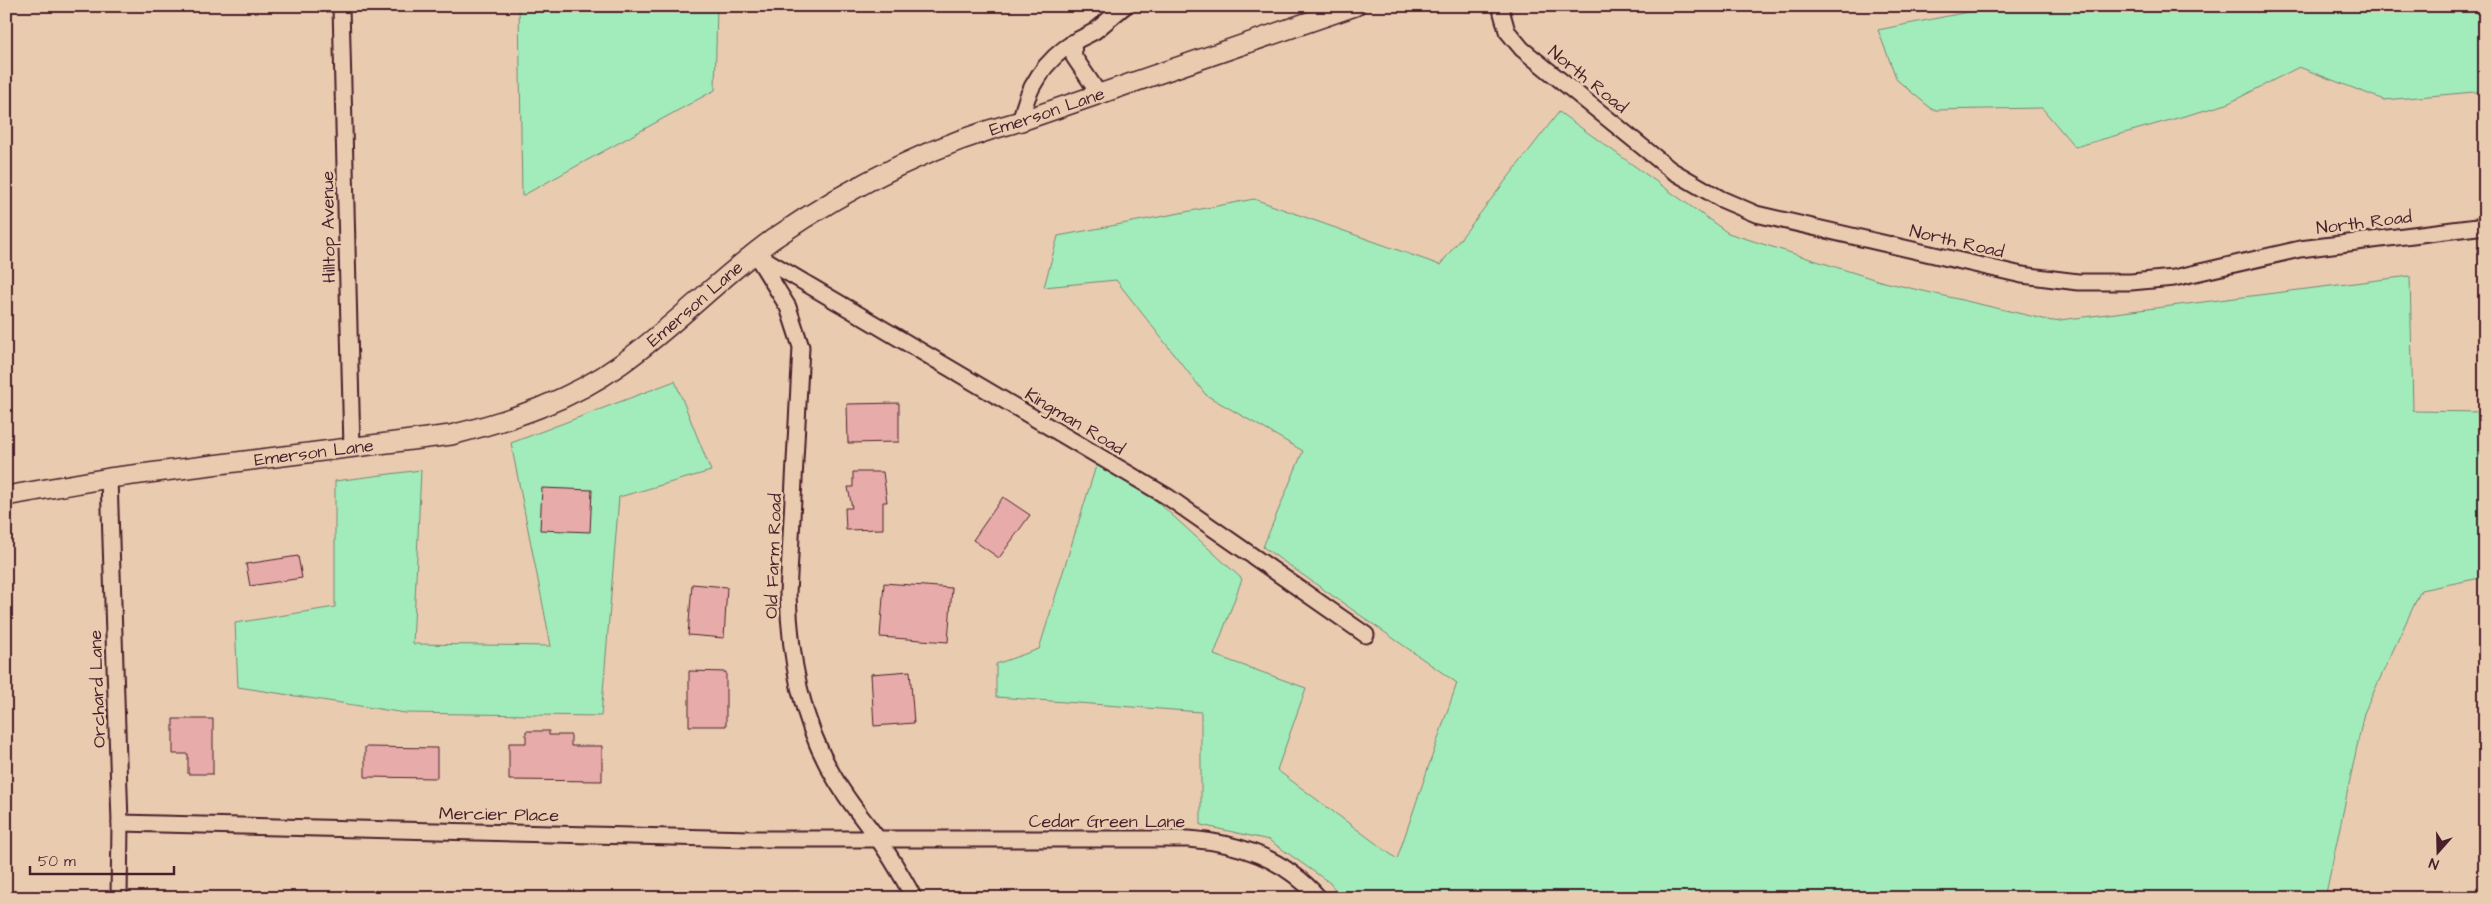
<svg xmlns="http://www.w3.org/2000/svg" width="2491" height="904" font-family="'Architects Daughter',sans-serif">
  <rect width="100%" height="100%" fill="#e9ccb0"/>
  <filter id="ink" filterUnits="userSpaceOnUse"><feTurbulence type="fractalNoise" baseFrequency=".02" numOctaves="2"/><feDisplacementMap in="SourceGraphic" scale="10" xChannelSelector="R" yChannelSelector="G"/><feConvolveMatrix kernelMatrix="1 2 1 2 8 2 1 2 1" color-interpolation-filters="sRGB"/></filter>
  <g filter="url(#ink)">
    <g fill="#a2ecbb" stroke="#768673">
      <polygon points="519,6 717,6 715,90 522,196"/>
      <polygon points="1998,6 2485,6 2485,91 2384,100 2299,67 2227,104 2075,147 2042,108 1933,110 1897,80 1878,30"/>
      <polygon points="1559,112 1728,233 1880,281 2052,321 2410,276 2413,411 2485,412 2485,577 2421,590 2364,713 2325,898 1340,898 1330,883 1269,840 1201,825 1201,712 996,697 996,664 1039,649 1101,450 1242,579 1214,655 1306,688 1277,770 1397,859 1457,683 1263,547 1303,451 1206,395 1116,280 1044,287 1058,236 1254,199 1440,265"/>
      <polygon points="675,381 711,471 619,497 601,716 405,713 238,687 235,623 335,607 335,481 421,470 413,644 551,646 511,443"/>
    </g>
    <g fill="#e7aca9" stroke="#4a1f2b">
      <polygon points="899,403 899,442 848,443 847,404"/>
      <polygon points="853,472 883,472 887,502 883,502 883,529 846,530 845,508 852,508 848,487 853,487"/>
      <polygon points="542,488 592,490 590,532 540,530"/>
      <polygon points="1003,497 1030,515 999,558 973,540"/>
      <polygon points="298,556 302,578 250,586 246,564"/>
      <polygon points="884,583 952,588 948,642 880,637"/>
      <polygon points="692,584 727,587 724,638 688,635"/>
      <polygon points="689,671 726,672 726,726 689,726"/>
      <polygon points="910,671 914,723 874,726 871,674"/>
      <polygon points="173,719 213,719 213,774 188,774 188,754 173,754"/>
      <polygon points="526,731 549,731 549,735 571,735 571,746 602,746 602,781 509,780 509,743 526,743"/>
      <polygon points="365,747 437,748 437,778 365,777"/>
    </g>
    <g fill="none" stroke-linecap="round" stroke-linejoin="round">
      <g stroke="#4a1f2b" stroke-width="19">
        <g id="minor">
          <polyline points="341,6 352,448"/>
          <polyline points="1500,6 1507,31 1522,49 1671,170 1721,199 1756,214 2022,275 2078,282 2131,282 2174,278 2300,249 2485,226"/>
          <polyline points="1073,42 1074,57 1099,94"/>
          <path d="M1021 121C1026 88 1046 59 1074 42 1081 38 1088 35 1095 31 1105 23 1115 14 1125 6"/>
          <polyline points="756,254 1168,497 1366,635"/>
          <path d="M756 255 788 307 801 347 788 594C790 658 801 721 834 777 847 800 863 819 878 839 892 858 903 878 914 898"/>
          <polyline points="109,478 120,823 119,898"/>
          <path d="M120 823 751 839H1188C1239 843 1284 858 1319 898"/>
        </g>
      </g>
      <g stroke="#4a1f2b" stroke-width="22">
        <g id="tertiary">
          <path id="s1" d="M6 496 109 478 451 435C511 420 570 401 621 364 675 326 720 277 773 239 849 187 932 144 1021 121L1355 6"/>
        </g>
      </g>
      <use href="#minor" stroke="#e9ccb0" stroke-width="15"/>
      <use href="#tertiary" stroke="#e9ccb0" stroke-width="19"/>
    </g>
  </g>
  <g text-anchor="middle" stroke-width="5" stroke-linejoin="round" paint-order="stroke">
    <g font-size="18" fill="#4a1f2b" stroke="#e9ccb0">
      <text transform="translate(1588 79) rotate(39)" y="6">North Road</text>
      <text dy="6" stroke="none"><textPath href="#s1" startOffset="1135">Emerson Lane</textPath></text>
      <text transform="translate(2364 222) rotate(-7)" y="6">North Road</text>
      <text transform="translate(328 227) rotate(-91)" y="6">Hilltop Avenue</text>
      <text transform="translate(1957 241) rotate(13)" y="6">North Road</text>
      <text dy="6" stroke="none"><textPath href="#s1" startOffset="730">Emerson Lane</textPath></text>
      <text transform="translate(1075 421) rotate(31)" y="6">Kingman Road</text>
      <text dy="6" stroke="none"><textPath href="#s1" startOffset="311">Emerson Lane</textPath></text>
      <text transform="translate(773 556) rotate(-88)" y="6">Old Farm Road</text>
      <text transform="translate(97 689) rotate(-92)" y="6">Orchard Lane</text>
      <text transform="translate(499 814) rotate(1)" y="6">Mercier Place</text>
      <text x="1107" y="827">Cedar Green Lane</text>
    </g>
  </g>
  <rect width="2491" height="904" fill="none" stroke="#e9ccb0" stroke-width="25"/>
  <rect x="12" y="12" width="2466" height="879" fill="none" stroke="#4a1f2b" stroke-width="2" filter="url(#ink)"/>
  <g transform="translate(2438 852) rotate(200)" stroke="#e9ccb0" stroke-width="4" paint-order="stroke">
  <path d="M0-4L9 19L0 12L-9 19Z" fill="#4a1f2b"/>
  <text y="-8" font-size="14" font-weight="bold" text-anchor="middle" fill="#4a1f2b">N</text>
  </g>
  <path d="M30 866v8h144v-8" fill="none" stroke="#4a1f2b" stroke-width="2.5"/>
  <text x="38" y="866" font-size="15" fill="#4a1f2b" stroke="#e9ccb0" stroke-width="4" paint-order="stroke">50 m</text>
</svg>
